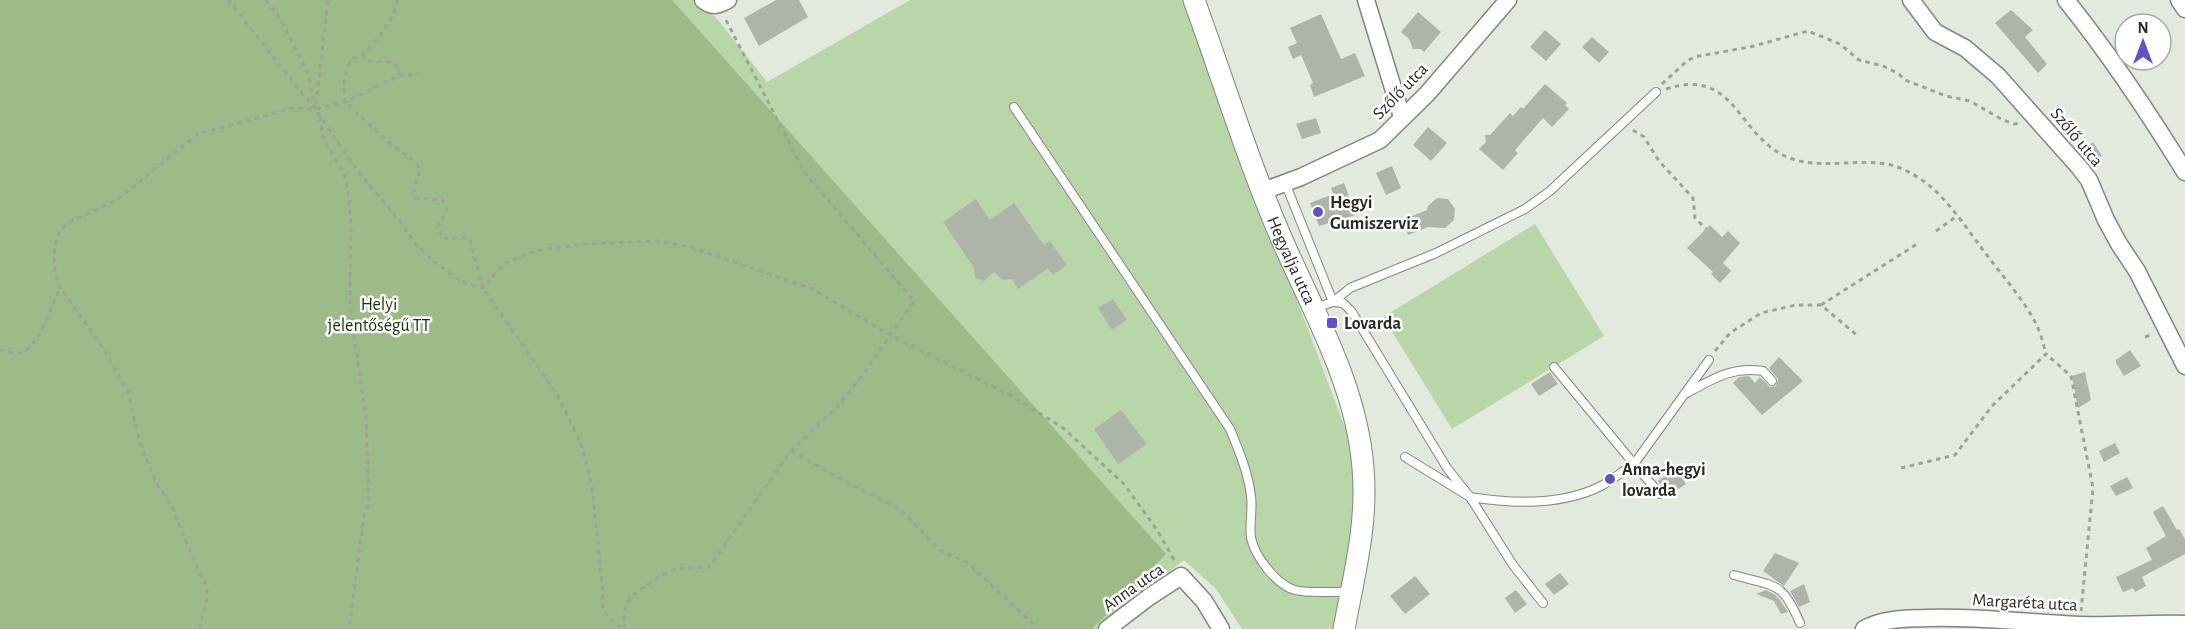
<svg xmlns="http://www.w3.org/2000/svg" width="2185" height="629" font-family="'Alegreya Sans',sans-serif">
  <rect width="100%" height="100%" fill="#e1eadd"/>
  <g fill="#b9d6a8">
    <polygon points="0,0 698,0 719,21 767,82 910,0 1184,0 1356,457 1352,532 1333,629 1242,629 1216,589 1184,560 1097,629 0,629"/>
    <polygon points="1535,224 1604,336 1452,429 1383,317"/>
  </g>
  <polygon fill="#9cbb89" points="0,0 672,0 1166,554 1092,629 0,629"/>
  <g fill="#adb5a9">
    <polygon points="776,0 799,0 808,17 759,46 744,18"/>
    <polygon points="2011,10 2033,30 2025,37 2047,64 2038,73 1995,23"/>
    <polygon points="1418,12 1441,32 1424,52 1421,49 1413,49 1409,39 1401,32"/>
    <polygon points="1321,14 1341,59 1355,53 1365,76 1314,97 1310,85 1313,83 1301,55 1293,59 1288,47 1297,43 1290,28"/>
    <polygon points="1545,30 1561,44 1546,61 1530,47"/>
    <polygon points="1592,37 1609,52 1599,63 1582,47"/>
    <polygon points="1545,84 1567,103 1565,105 1569,109 1552,127 1543,118 1515,150 1518,153 1503,170 1479,149 1486,142 1485,135 1490,135 1510,113 1513,116 1521,107 1523,109"/>
    <polygon points="1316,118 1321,133 1302,139 1296,124"/>
    <polygon points="1428,127 1447,143 1431,161 1413,145"/>
    <polygon points="2093,142 2102,156 2090,163 2082,149"/>
    <polygon points="1392,166 1401,188 1386,195 1376,173"/>
    <polygon points="1344,183 1356,215 1319,226 1310,203 1331,195 1333,193 1331,188"/>
    <polygon points="1437,198 1448,199 1455,209 1454,220 1445,228 1428,227 1408,235 1402,220 1427,210 1428,206"/>
    <polygon points="976,199 990,220 1014,203 1044,245 1050,241 1067,265 1053,275 1048,268 1018,289 1012,279 1003,280 994,272 984,281 975,278 974,268 943,222"/>
    <polygon points="1710,225 1722,237 1728,231 1740,243 1723,263 1731,271 1720,283 1711,274 1713,272 1687,248"/>
    <polygon points="1113,299 1127,320 1112,330 1098,308"/>
    <polygon points="2130,350 2141,366 2124,376 2116,363 2116,360"/>
    <polygon points="1779,357 1803,381 1762,415 1733,383 1739,377 1749,376 1755,383 1760,377 1770,387 1776,386 1778,379 1769,368"/>
    <polygon points="1550,372 1558,384 1539,396 1531,384"/>
    <polygon points="2085,372 2091,400 2078,408 2072,376"/>
    <polygon points="1121,410 1147,444 1118,464 1094,429"/>
    <polygon points="2115,443 2120,453 2104,462 2099,451"/>
    <polygon points="1675,469 1686,484 1669,495 1658,481"/>
    <polygon points="2127,477 2133,488 2116,496 2110,486"/>
    <polygon points="2163,506 2177,530 2179,529 2185,539 2185,554 2142,577 2146,586 2135,592 2133,588 2123,592 2116,577 2152,560 2146,548 2166,536 2153,512"/>
    <polygon points="1775,553 1799,563 1784,586 1763,571"/>
    <polygon points="1560,573 1569,584 1554,595 1545,584"/>
    <polygon points="1415,576 1430,594 1405,614 1390,596"/>
    <polygon points="1804,584 1810,602 1799,607 1790,591"/>
    <polygon points="1516,590 1527,604 1515,613 1505,598"/>
    <polygon points="1766,590 1777,596 1776,599 1778,597 1788,612 1781,614 1774,601 1756,594"/>
  </g>
  <g fill="none" stroke-linecap="round" stroke-linejoin="round">
    <g stroke="#80887c" stroke-width="10">
      <g id="service">
        <path d="M1014 107 1230 429C1239 451 1248 472 1251 496 1253 509 1249 524 1251 538 1255 556 1276 585 1295 590 1310 594 1334 591 1351 592"/>
        <path d="M1281 184 1288 190 1333 302 1343 303 1352 312 1447 468 1470 497C1513 504 1563 506 1603 485 1613 479 1623 471 1634 464L1554 367"/>
        <polyline points="1315,308 1333,302 1350,288 1436,253 1525,209 1550,191 1656,92"/>
        <path d="M1687 393C1713 379 1732 366 1763 371L1772 381"/>
        <polyline points="1405,457 1470,497 1513,565 1543,603"/>
        <polyline points="1660,494 1634,464 1709,360"/>
        <path d="M1734 575C1776 587 1782 581 1800 623"/>
      </g>
    </g>
    <g stroke="#80887c" stroke-width="19">
      <g id="minor">
        <path d="M703 0C712 8 719 5 728 0"/>
        <polyline points="1366,0 1402,117"/>
        <polyline points="1911,0 1935,32 1965,48 1998,76 2079,167 2089,180 2106,220 2119,244 2137,271 2185,366"/>
        <path d="M2066 0C2110 55 2148 112 2185 172"/>
        <polyline points="2179,0 2185,9"/>
        <polyline points="1263,191 1301,177 1380,140 1427,94 1508,0"/>
        <polyline points="1107,629 1149,597 1181,576 1204,601 1221,629"/>
        <path d="M1864 629C1884 618 1905 619 1927 618 1978 616 2028 623 2079 625 2115 626 2149 623 2185 624"/>
      </g>
    </g>
    <g stroke="#80887c" stroke-width="23">
      <g id="tertiary">
        <path id="s1" d="M1194 0C1224 82 1251 171 1287 251 1318 320 1357 390 1363 468 1368 523 1354 575 1344 629"/>
      </g>
    </g>
    <g stroke="#9ca399" stroke-width="3" stroke-dasharray="4.5 4.5" stroke-linecap="butt">
      <polyline points="228,0 315,109 360,174 399,220 417,246 436,263 462,282 483,288 504,264 535,251 583,244 657,241 690,247 813,289 890,335 1006,393 1062,427 1124,484 1157,530 1176,563"/>
      <polyline points="266,0 280,18 308,73 315,107"/>
      <path d="M397 0C397 16 375 44 363 54 359 56 353 58 351 61 343 72 344 90 345 102L392 145 417 163 420 171 413 192 416 198 443 200 447 210 438 227 443 239 464 237 470 240 483 288 558 396 580 441 592 486 603 593V609L612 621 623 629"/>
      <polyline points="399,76 418,74"/>
      <polyline points="1662,84 1688,60 1699,56 1750,47 1808,31 1840,44 1859,60 1883,66 1899,74 1905,80 1946,96 1970,101 2003,120 2014,124 2020,123"/>
      <path d="M1666 89C1734 67 1736 131 1783 155 1816 172 1856 157 1891 165 1906 169 1919 177 1931 187 1951 204 1967 229 1983 250 2000 273 2020 295 2034 320 2040 330 2043 343 2046 354"/>
      <polyline points="316,104 328,0"/>
      <polyline points="320,117 323,138 344,174 347,185 351,223 350,308 366,417 369,503 364,515 349,629"/>
      <polyline points="1633,130 1644,137 1659,161 1693,198 1695,218 1706,229"/>
      <polyline points="1936,231 1957,216"/>
      <polyline points="1821,305 1917,244"/>
      <polyline points="2145,337 2153,334"/>
      <path d="M0 350C6 351 13 354 19 353 37 352 54 302 60 287"/>
      <polyline points="1715,351 1730,333 1761,313 1796,305 1821,305 1858,336"/>
      <polyline points="791,451 852,485 900,509 941,551 968,563 1031,622 1035,629"/>
      <polyline points="1901,468 1955,455 1992,406 2046,354 2071,376 2093,488 2081,611"/>
      <path d="M200 629C202 607 215 595 200 574L170 503 156 483 140 443 128 392 103 348 60 287 55 272 54 253 57 239 61 229 70 222 117 200 198 134 293 108 315 109 345 102 399 76V69L393 62 366 61 363 54"/>
      <path d="M625 629C621 604 630 596 650 583 655 580 661 575 666 573 679 567 695 568 709 567L791 451 835 409 862 376 914 301 804 172 725 18"/>
    </g>
    <use href="#service" stroke="#fff" stroke-width="8"/>
    <use href="#minor" stroke="#fff" stroke-width="16"/>
    <use href="#tertiary" stroke="#fff" stroke-width="21"/>
  </g>
  <g fill="#6050c9" stroke="#fff" stroke-width="2">
    <circle cx="1318" cy="212" r="6"/>
    <rect x="1326" y="317" width="12" height="12" rx="3"/>
    <circle cx="1610" cy="479" r="6"/>
  </g>
  <g text-anchor="middle" stroke-width="5" stroke-linejoin="round" paint-order="stroke">
    <g font-size="18" fill="#272b26" stroke="#fff">
      <text transform="translate(1400 91) rotate(-46)" y="6">Szőlő utca</text>
      <text transform="translate(2077 137) rotate(50)" y="6">Szőlő utca</text>
      <text dy="6" stroke="none"><textPath href="#s1" startOffset="278">Hegyalja utca</textPath></text>
      <text transform="translate(1133 587) rotate(-35)" y="6">Anna utca</text>
      <text transform="translate(2025 602) rotate(3)" y="6">Margaréta utca</text>
    </g>
    <g font-size="18" font-weight="bold" fill="#272b26" stroke="#fff" text-anchor="start">
      <text x="1330" y="208">Hegyi<tspan x="1330" dy="21">Gumiszerviz</tspan></text>
      <text x="1344" y="329">Lovarda</text>
      <text x="1622" y="475">Anna-hegyi<tspan x="1622" dy="21">lovarda</tspan></text>
    </g>
    <g font-size="18" fill="#173300" stroke="#fff">
      <text x="379" y="310">Helyi<tspan x="379" dy="21">jelentőségű TT</tspan></text>
    </g>
  </g>
  <g transform="translate(2143 42)"><circle r="28" fill="#ffffff" stroke="#a9aaa8" stroke-width="1.5"/>
  <path d="M0-4.5L10 22L0 15L-10 22Z" fill="#6050c9"/>
  <text y="-9" font-size="16" font-weight="bold" text-anchor="middle" fill="#272b26">N</text>
  </g>
</svg>
